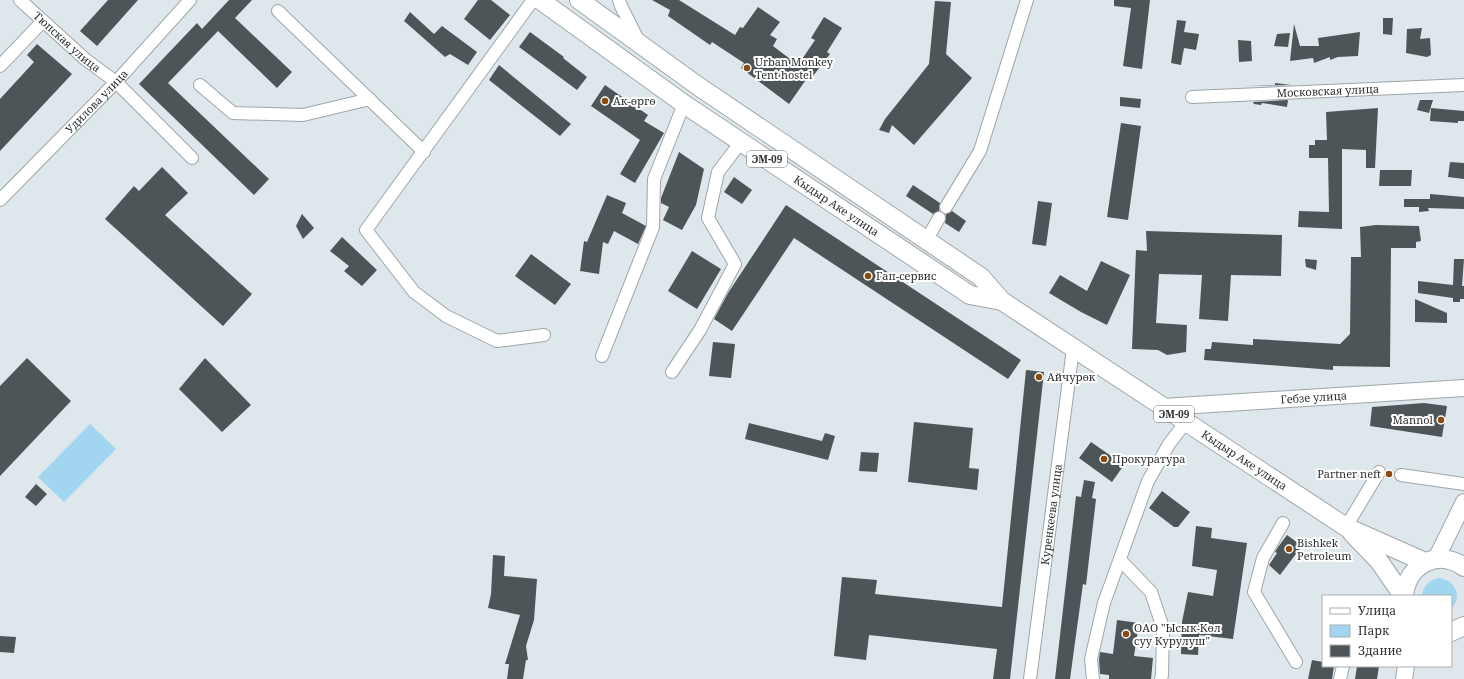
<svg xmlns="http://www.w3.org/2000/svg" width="1464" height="679" font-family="'Noto Serif',serif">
  <rect width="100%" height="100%" fill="#dee7eb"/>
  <g fill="#a1d5f0">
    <polygon points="90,424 116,449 64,502 38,477"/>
    <path d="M1439 578C1454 579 1464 597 1451 609V596H1422C1423 586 1429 580 1439 578Z"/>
  </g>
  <g fill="#4e5558">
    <polygon points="108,0 138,0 97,46 80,31"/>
    <polygon points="229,0 252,0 235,18 292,72 277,88 218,31 168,83 269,179 254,195 139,84 197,23 202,29"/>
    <polygon points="478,0 491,0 510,15 490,40 464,19"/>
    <polygon points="652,0 679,0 735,35 740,27 743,28 758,7 780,22 770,35 777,39 773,46 798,65 815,40 811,38 824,17 842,28 827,52 830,54 813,76 810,74 789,104 741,68 744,63 712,42 710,45 668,16 670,10"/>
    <polygon points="1114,0 1150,0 1142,69 1123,66 1131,8 1114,6"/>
    <polygon points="935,1 951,2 946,54 972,78 914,145 892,125 889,133 879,130 885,119 929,64"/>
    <polygon points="410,12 434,34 442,26 477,52 468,65 450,54 445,57 404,21"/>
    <polygon points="1383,18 1393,18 1392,35 1383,34"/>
    <polygon points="1177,20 1186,21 1184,32 1199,34 1196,50 1184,48 1181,65 1171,63"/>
    <polygon points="1294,24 1300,46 1319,46 1318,38 1360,32 1358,56 1338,57 1330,60 1330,57 1314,63 1313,58 1290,61"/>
    <polygon points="1422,28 1420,39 1430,38 1431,55 1427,57 1406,53 1407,29"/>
    <polygon points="530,32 564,57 563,58 587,77 577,90 519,47"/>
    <polygon points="1290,33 1288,47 1274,46 1277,34"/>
    <polygon points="1238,40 1251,41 1252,61 1239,62"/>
    <polygon points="37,44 72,74 0,151 0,99 34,62 27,55"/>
    <polygon points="499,65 571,124 560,136 489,80"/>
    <polygon points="1275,83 1291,85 1247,86 1275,85"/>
    <polygon points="605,85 648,115 644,121 664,133 635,183 620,174 640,140 591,106"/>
    <polygon points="1120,97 1141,99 1140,108 1120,106"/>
    <polygon points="1288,100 1287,107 1262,103 1261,105 1254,104 1253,102"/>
    <polygon points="1420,100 1433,100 1429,113 1417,110"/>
    <polygon points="1378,108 1375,168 1366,168 1366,150 1342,149 1342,229 1298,227 1299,211 1329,212 1328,158 1309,158 1309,145 1315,145 1315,140 1327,140 1326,112"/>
    <polygon points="1431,108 1464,111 1464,121 1458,121 1458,123 1430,121"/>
    <polygon points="1121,123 1141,126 1128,220 1107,217"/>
    <polygon points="679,152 704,169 696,205 682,230 663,220 669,207 661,203 661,198"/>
    <polygon points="1450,162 1464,163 1464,179 1448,177"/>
    <polygon points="162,167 188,193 165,215 252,294 223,326 105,219 134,186 139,191"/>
    <polygon points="1380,170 1412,170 1411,186 1379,186"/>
    <polygon points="734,177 752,190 742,204 724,192"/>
    <polygon points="913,185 940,203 939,211 933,214 906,196"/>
    <polygon points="1430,194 1464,197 1464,209 1428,208 1429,211 1419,212 1419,207 1404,207 1404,199 1430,199"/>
    <polygon points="607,195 626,203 622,213 646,226 638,244 614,231 608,244 603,242 599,274 580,271 584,241 587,242"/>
    <polygon points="1038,201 1052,203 1046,246 1032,244"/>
    <polygon points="786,205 1021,360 1008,379 794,238 732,331 714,319 728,293"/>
    <polygon points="952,211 966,221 959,232 945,223 946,214"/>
    <polygon points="302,214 314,228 303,239 296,226"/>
    <polygon points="1376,225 1419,226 1421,241 1416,242 1416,248 1391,248 1390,367 1333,366 1333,370 1204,360 1205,349 1211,349 1212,342 1253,345 1253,339 1340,344 1350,334 1351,257 1361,257 1360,227"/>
    <polygon points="1146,231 1282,235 1281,276 1231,275 1228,321 1199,319 1202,275 1159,274 1156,323 1187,325 1186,352 1167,355 1158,350 1132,349 1136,250 1147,251"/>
    <polygon points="342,237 377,270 362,286 344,271 349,266 330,251"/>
    <polygon points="692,251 721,269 697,309 668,291"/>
    <polygon points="531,254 571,284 555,305 515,276"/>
    <polygon points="1305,259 1317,260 1316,270 1306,267"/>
    <polygon points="1454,259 1464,259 1462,286 1464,286 1464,299 1460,299 1460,302 1453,302 1453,298 1418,293 1418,281 1453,285"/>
    <polygon points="1101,261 1130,275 1107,325 1081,312 1049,293 1060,275 1087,291"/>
    <polygon points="1415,299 1447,313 1447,323 1415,322"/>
    <polygon points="713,342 735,344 731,378 709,376"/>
    <polygon points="27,358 71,401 0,476 0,386"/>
    <polygon points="205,358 251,405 222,432 179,389"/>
    <polygon points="1026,370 1044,372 1010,679 993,679 997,649 869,635 866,660 834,656 842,577 877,580 875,594 1002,607"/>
    <polygon points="1424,403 1447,406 1442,437 1370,426 1372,407"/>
    <polygon points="914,422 973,428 969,468 979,469 977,490 908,482"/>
    <polygon points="749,423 822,441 825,433 835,436 828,460 745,439"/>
    <polygon points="1091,442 1124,465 1112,482 1079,458"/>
    <polygon points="861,452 879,453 877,472 859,471"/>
    <polygon points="1084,480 1095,482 1092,498 1096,499 1086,585 1083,584 1070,679 1055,679 1076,496 1081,497"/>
    <polygon points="36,484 47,494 36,506 25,497"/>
    <polygon points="1162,491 1190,512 1178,527 1174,527 1149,508"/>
    <polygon points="1196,526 1212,528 1211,538 1247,543 1233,639 1199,635 1198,655 1181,654 1182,622 1188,592 1213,596 1217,570 1192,566"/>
    <polygon points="1287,535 1302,546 1280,575 1269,565 1277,553 1275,552 1278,547"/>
    <polygon points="493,555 505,556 504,576 537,579 534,620 526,646 528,660 526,660 523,679 507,679 509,664 505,664 520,615 488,608 491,594"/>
    <polygon points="1117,620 1139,623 1134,656 1153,658 1151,679 1109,679 1109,675 1100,674 1099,660 1100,652 1113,654"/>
    <polygon points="0,636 16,637 14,653 0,652"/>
    <polygon points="1312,660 1323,662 1323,666 1334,666 1332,679 1308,679"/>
    <polygon points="1357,666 1379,666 1377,679 1355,679"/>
  </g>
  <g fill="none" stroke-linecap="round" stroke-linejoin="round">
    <g stroke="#9fa6aa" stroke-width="14">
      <g id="minor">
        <path id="s1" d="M20 0 85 59 116 82 192 158"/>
        <polyline points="533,0 366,230 414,292 446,316 497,341 544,335"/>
        <polyline points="619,0 621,6 638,40"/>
        <polyline points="278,11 424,152"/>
        <polyline points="0,66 43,21"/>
        <polyline points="200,85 233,113 303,115 370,99"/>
        <path id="s2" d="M1192 97 1464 85"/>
        <path id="s3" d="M0 200 116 82 190 0"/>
        <polyline points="946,207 980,151 1027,0"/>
        <polyline points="926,241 939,218"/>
        <polyline points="602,356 653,227 654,179 684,104"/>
        <polyline points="672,372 700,330 735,264 708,218 718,172 741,142"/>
        <polyline points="1401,475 1464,484"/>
        <polyline points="1283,523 1263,558 1254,592 1296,662"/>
        <polyline points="1346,527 1379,472"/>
        <polyline points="1120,560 1151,592 1163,628 1162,675 1161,679"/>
        <path id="s4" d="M1030 679 1073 349"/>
        <polyline points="1093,679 1091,659 1104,603 1148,481 1169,444 1186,422"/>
        <polyline points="1340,679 1343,666"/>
      </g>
    </g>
    <g stroke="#9fa6aa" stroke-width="18">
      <g id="major">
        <path id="s5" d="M1163 407 1464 388"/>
        <polyline points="1436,559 1464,502"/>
        <polyline points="1404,679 1406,666"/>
      </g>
    </g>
    <g stroke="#9fa6aa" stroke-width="20">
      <g id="highway">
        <path id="s6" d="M540 0 684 104 970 295 1002 301"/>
        <path id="s7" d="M579 0 698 86 981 277 1002 301 1346 527 1425 562"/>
        <polyline points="1352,533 1379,561 1403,596"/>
        <path d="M1404 596C1407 565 1437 548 1464 567"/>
        <polyline points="1451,632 1464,626"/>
      </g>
    </g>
    <use href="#minor" stroke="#fff" stroke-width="12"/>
    <use href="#major" stroke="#fff" stroke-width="16"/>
    <use href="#highway" stroke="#fff" stroke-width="18"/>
  </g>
  <g fill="#8a4b10" stroke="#fff" stroke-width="1.5">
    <circle cx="747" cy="68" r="4"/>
    <circle cx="605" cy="101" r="4"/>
    <circle cx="868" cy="276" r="4"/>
    <circle cx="1039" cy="377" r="4"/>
    <circle cx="1441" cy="420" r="4"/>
    <circle cx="1104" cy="459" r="4"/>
    <circle cx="1389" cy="474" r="4"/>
    <circle cx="1289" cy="549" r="4"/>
    <circle cx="1126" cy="634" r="4"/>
  </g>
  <g text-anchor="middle" stroke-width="4" stroke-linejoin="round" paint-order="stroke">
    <g fill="#fff" stroke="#6c6e6f" stroke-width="1">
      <rect x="747" y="151" width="40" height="16" rx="3"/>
      <rect x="1154" y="406" width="40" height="16" rx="3"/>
    </g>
    <g font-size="10" font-weight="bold" fill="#2d3031">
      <text x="767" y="163">ЭМ-09</text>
      <text x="1174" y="418">ЭМ-09</text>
    </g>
    <g font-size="11" fill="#2d3031" stroke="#fff">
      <text dy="4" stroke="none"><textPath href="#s1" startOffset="63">Тюпская улица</textPath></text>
      <text dy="4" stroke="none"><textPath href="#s2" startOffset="136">Московская улица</textPath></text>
      <text dy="4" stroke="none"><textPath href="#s3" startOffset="138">Удилова улица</textPath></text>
      <text dy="4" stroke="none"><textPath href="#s6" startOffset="361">Кыдыр Аке улица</textPath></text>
      <text dy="4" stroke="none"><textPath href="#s5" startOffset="151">Гебзе улица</textPath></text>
      <text dy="4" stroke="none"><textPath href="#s7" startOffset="810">Кыдыр Аке улица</textPath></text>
      <text dy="4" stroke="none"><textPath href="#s4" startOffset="166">Куренкеева улица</textPath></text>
    </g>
    <g font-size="11" fill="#2d3031" stroke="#fff" text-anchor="start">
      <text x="755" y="66">Urban Monkey<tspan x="755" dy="13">Tent hostel</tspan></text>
      <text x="613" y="105">Ак-өргө</text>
      <text x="876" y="280">Гап-сервис</text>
      <text x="1047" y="381">Айчурөк</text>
      <text x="1433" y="424" text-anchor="end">Mannol</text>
      <text x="1112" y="463">Прокуратура</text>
      <text x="1381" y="478" text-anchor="end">Partner neft</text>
      <text x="1297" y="547">Bishkek<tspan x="1297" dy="13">Petroleum</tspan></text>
      <text x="1134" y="632">ОАО "Ысык-Көл<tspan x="1134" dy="13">суу Курулуш"</tspan></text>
    </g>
  </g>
  <rect x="1322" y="595" width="130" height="72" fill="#ffffff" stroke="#abacad"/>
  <rect x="1330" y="608" width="20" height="6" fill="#ffffff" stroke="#abacad"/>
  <text x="1358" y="615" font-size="12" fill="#2d3031">Улица</text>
  <rect x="1330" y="625" width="20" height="12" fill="#a1d5f0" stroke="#abacad"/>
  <text x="1358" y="635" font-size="12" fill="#2d3031">Парк</text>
  <rect x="1330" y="645" width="20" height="12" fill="#4e5558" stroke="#abacad"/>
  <text x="1358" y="655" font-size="12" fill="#2d3031">Здание</text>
</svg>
